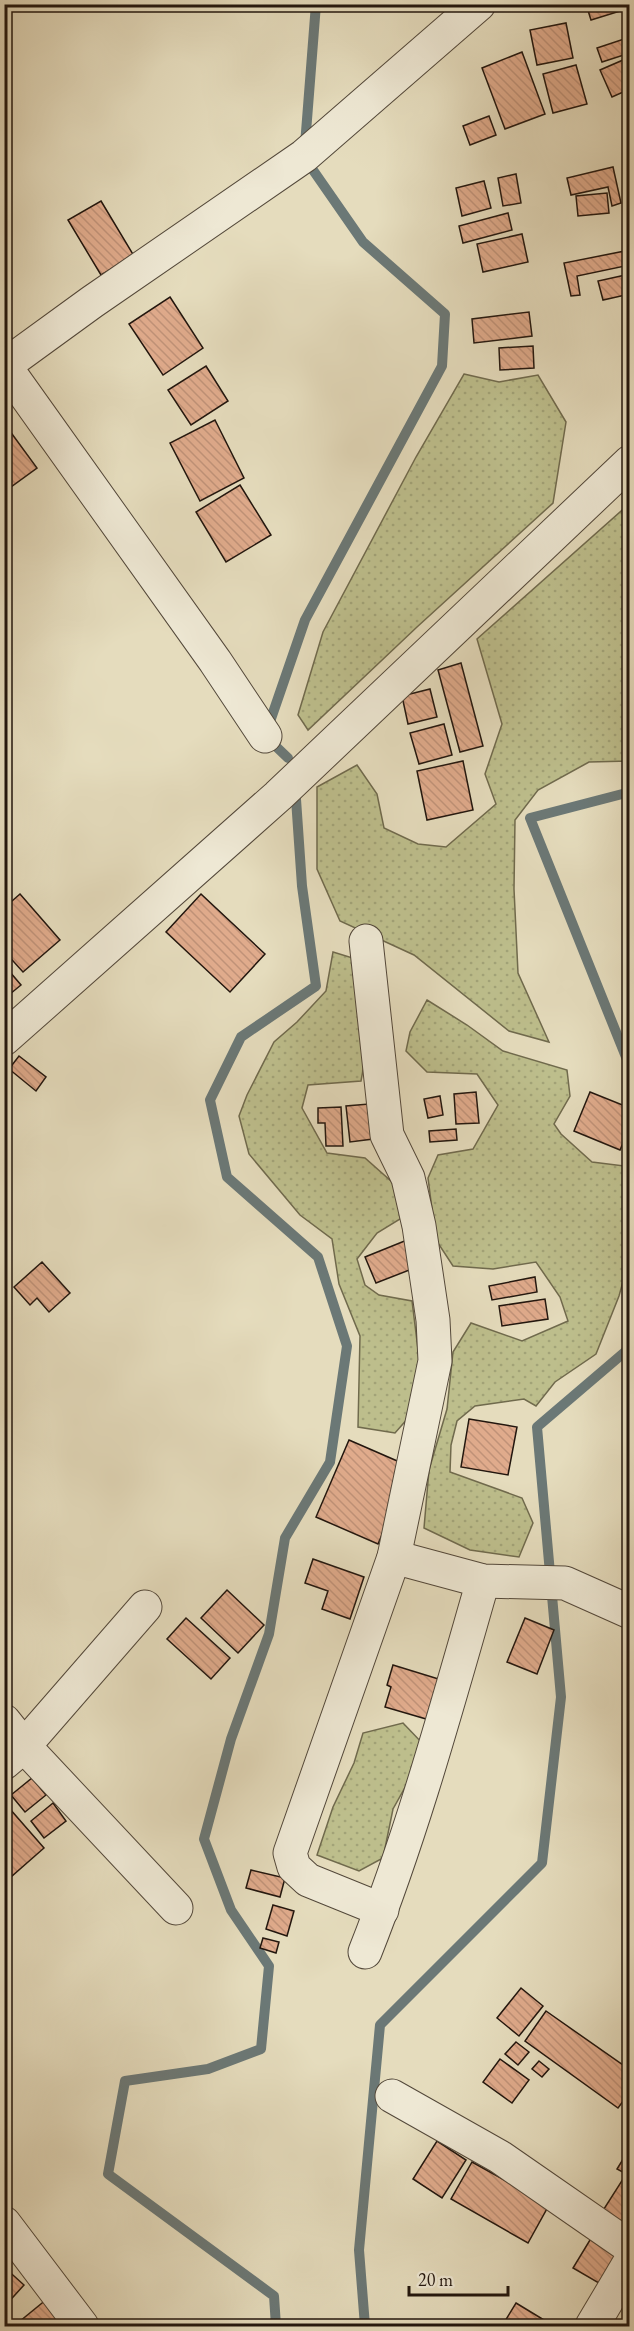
<svg xmlns="http://www.w3.org/2000/svg" width="634" height="2331" font-family="'EB Garamond',serif">
  <defs>
    <pattern id="grass-dots" width="8" height="8" patternUnits="userSpaceOnUse" patternTransform="scale(1.5)"><rect width="8" height="8" fill="#bdbe8c"/><path d="M2 2h.1M6 6h.1" fill="none" stroke="#a2a378" stroke-width="1.8" stroke-linecap="round"/></pattern>
    <pattern id="building-back-hatch" width="6" height="6" patternUnits="userSpaceOnUse" patternTransform="scale(1.5)"><rect width="6" height="6" fill="#e0ab8c"/><path d="M-1 5l2 2M0 0l6 6M5-1l2 2" fill="none" stroke="#c09278"/></pattern>
  </defs>
  <rect width="100%" height="100%" fill="#e5dcbd"/>
  <filter id="stains"><feTurbulence type="fractalNoise" baseFrequency=".00333" numOctaves="4"/><feColorMatrix values="0 0 0 0 .2 0 0 0 0 .09 0 0 0 0 .02 0 0 0 .5 -.17"/></filter>
  <radialGradient id="worn" r=".72"><stop offset=".6" stop-color="#630" stop-opacity="0"/><stop offset="1" stop-color="#630" stop-opacity=".3"/></radialGradient>
  <g fill="url(#grass-dots)" stroke="#706a4d" stroke-width="1.5">
    <polygon points="464,374 499,382 538,375 566,422 553,503 417,627 308,730 298,715 323,632 416,457"/>
    <polygon points="629,504 629,761 589,762 538,790 515,820 514,889 518,973 549,1042 509,1031 414,955 340,921 317,869 317,787 357,765 377,794 384,828 418,844 446,847 496,804 485,774 502,724 477,639"/>
    <polygon points="333,952 356,959 367,1048 361,1081 308,1085 302,1108 327,1153 365,1158 392,1182 405,1216 377,1233 357,1259 365,1285 379,1295 412,1301 422,1382 409,1417 395,1433 358,1427 360,1336 339,1284 332,1239 300,1215 249,1154 239,1116 247,1095 274,1042 297,1022 326,991"/>
    <polygon points="427,1000 467,1025 503,1051 567,1070 570,1096 554,1124 561,1134 592,1162 624,1166 629,1159 629,1260 619,1296 596,1354 555,1382 536,1406 524,1399 475,1406 457,1421 451,1445 450,1472 522,1498 533,1523 519,1557 470,1550 424,1528 429,1470 447,1409 453,1352 471,1323 522,1341 568,1321 560,1297 536,1262 493,1269 453,1266 436,1240 428,1178 438,1155 473,1149 498,1105 477,1074 427,1072 406,1051 410,1032"/>
    <polygon points="403,1723 427,1748 393,1809 383,1858 359,1871 317,1855 333,1807 354,1763 363,1733"/>
  </g>
  <g fill="none" stroke-linecap="round" stroke-linejoin="round">
    <g stroke="#6b7876" stroke-width="10">
      <polyline points="305,145 316,4"/>
      <polyline points="288,758 265,736 305,620 442,366 445,314 363,242 306,160"/>
      <polyline points="630,792 530,818 630,1067"/>
      <polyline points="276,2326 274,2296 108,2174 125,2081 208,2069 261,2049 269,1966 231,1910 204,1839 231,1739 269,1634 285,1538 330,1462 347,1346 318,1257 227,1177 210,1100 241,1037 316,986 302,886 296,799"/>
      <polyline points="365,2326 359,2250 380,2025 542,1863 561,1697 537,1427 626,1351 630,1337"/>
    </g>
  </g>
  <g fill="url(#building-back-hatch)" stroke="#22160e" stroke-width="1.5">
    <polygon points="586,4 630,4 630,8 591,20"/>
    <polygon points="566,23 573,58 537,65 530,30"/>
    <polygon points="630,37 630,53 602,62 597,48"/>
    <polygon points="522,52 545,114 505,129 482,68"/>
    <polygon points="630,57 630,89 612,97 600,70"/>
    <polygon points="576,65 587,104 553,113 543,74"/>
    <polygon points="489,116 496,135 470,145 463,126"/>
    <polygon points="613,167 621,203 612,206 608,187 571,195 567,178"/>
    <polygon points="516,174 521,203 503,206 498,178"/>
    <polygon points="484,181 491,208 462,216 456,188"/>
    <polygon points="607,193 609,213 578,216 576,196"/>
    <polygon points="101,201 134,256 101,275 68,220"/>
    <polygon points="508,213 512,230 463,243 459,226"/>
    <polygon points="522,234 528,262 483,272 477,244"/>
    <polygon points="630,250 630,265 577,276 580,295 571,296 564,263"/>
    <polygon points="630,274 630,294 603,300 598,281"/>
    <polygon points="170,297 203,348 163,375 129,324"/>
    <polygon points="529,312 532,336 474,343 472,319"/>
    <polygon points="533,346 534,368 500,370 499,348"/>
    <polygon points="206,366 228,401 191,425 168,390"/>
    <polygon points="215,420 244,478 200,501 170,443"/>
    <polygon points="4,423 37,468 4,492"/>
    <polygon points="240,485 271,535 226,562 196,512"/>
    <polygon points="461,663 483,746 460,752 438,670"/>
    <polygon points="430,689 437,717 408,724 402,696"/>
    <polygon points="444,724 452,755 419,764 410,733"/>
    <polygon points="463,761 473,810 427,820 417,771"/>
    <polygon points="20,894 60,940 23,972 4,951 4,908"/>
    <polygon points="201,894 265,954 230,992 166,932"/>
    <polygon points="4,965 21,985 4,999"/>
    <polygon points="19,1056 46,1077 36,1091 9,1069"/>
    <polygon points="476,1092 479,1123 456,1124 454,1094"/>
    <polygon points="590,1092 630,1108 630,1127 620,1150 574,1131"/>
    <polygon points="440,1096 443,1115 428,1118 424,1099"/>
    <polygon points="369,1104 373,1139 350,1142 346,1106"/>
    <polygon points="341,1107 343,1146 326,1146 325,1123 318,1123 318,1108"/>
    <polygon points="456,1129 457,1140 430,1142 429,1131"/>
    <polygon points="407,1240 417,1267 376,1283 365,1257"/>
    <polygon points="42,1262 70,1293 49,1312 37,1298 30,1305 14,1287"/>
    <polygon points="535,1277 537,1292 492,1300 489,1286"/>
    <polygon points="545,1299 548,1319 502,1326 499,1306"/>
    <polygon points="469,1419 517,1427 508,1475 461,1467"/>
    <polygon points="349,1440 411,1467 378,1544 316,1517"/>
    <polygon points="313,1559 364,1577 350,1619 322,1609 328,1591 305,1583"/>
    <polygon points="227,1590 264,1625 238,1653 201,1618"/>
    <polygon points="186,1618 230,1658 211,1679 167,1639"/>
    <polygon points="525,1618 554,1630 537,1674 507,1662"/>
    <polygon points="393,1665 445,1681 433,1721 385,1707 391,1687 387,1685"/>
    <polygon points="32,1778 46,1795 25,1812 11,1795"/>
    <polygon points="53,1803 66,1821 44,1838 31,1821"/>
    <polygon points="10,1809 44,1848 4,1883 4,1813"/>
    <polygon points="251,1870 285,1878 280,1897 246,1888"/>
    <polygon points="273,1905 294,1911 287,1936 266,1929"/>
    <polygon points="263,1938 279,1942 276,1953 260,1948"/>
    <polygon points="521,1988 543,2006 519,2036 497,2018"/>
    <polygon points="546,2011 630,2070 630,2092 618,2108 525,2041"/>
    <polygon points="516,2042 529,2052 518,2065 505,2054"/>
    <polygon points="500,2059 529,2080 512,2103 483,2082"/>
    <polygon points="539,2061 549,2069 542,2077 532,2069"/>
    <polygon points="437,2141 466,2160 442,2198 413,2179"/>
    <polygon points="630,2148 630,2176 617,2169"/>
    <polygon points="472,2162 549,2205 528,2243 451,2199"/>
    <polygon points="623,2179 630,2184 630,2230 602,2212"/>
    <polygon points="593,2235 630,2256 611,2290 573,2268"/>
    <polygon points="4,2267 24,2285 4,2307"/>
    <polygon points="47,2299 70,2326 14,2326"/>
    <polygon points="516,2303 554,2326 509,2326 510,2325 505,2321"/>
  </g>
  <g fill="none" stroke-linecap="round" stroke-linejoin="round">
    <g stroke="#53483a" stroke-width="35">
      <g id="minor">
        <polyline points="4,365 215,661 265,736"/>
        <polyline points="4,366 92,302 304,156 479,4"/>
        <polyline points="366,941 387,1135 408,1178 419,1226 433,1320 435,1361 394,1557 290,1853 294,1867 308,1880 382,1910"/>
        <polyline points="4,1039 278,796 630,462"/>
        <polyline points="394,1557 483,1581 565,1583 630,1612"/>
        <polyline points="4,1721 24,1746 176,1908"/>
        <polyline points="4,1763 24,1746 145,1607"/>
        <path d="M365 1952C413 1831 447 1706 483 1581"/>
        <polyline points="392,2096 500,2157 630,2247"/>
        <polyline points="4,2223 82,2326"/>
        <polyline points="592,2326 630,2262"/>
      </g>
    </g>
    <use href="#minor" stroke="#eee8d4" stroke-width="33"/>
  </g>
  <rect width="634" height="2331" fill="none" stroke="#e5dcbd" stroke-width="24"/>
  <rect x="6" y="6" width="622" height="2319" fill="none" stroke="#22160e" stroke-width="3"/>
  <rect x="12" y="12" width="610" height="2307" fill="none" stroke="#22160e" stroke-width="1.5"/>
  <path d="M409 2286v9h99v-9" fill="none" stroke="#22160e" stroke-width="3"/>
  <text x="418" y="2286" font-size="18" fill="#22160e" stroke="#eee8d4" stroke-width="4.5" paint-order="stroke">20 m</text>
  <rect width="100%" height="100%" filter="url(#stains)"/>
  <rect width="100%" height="100%" fill="url(#worn)"/>
</svg>
